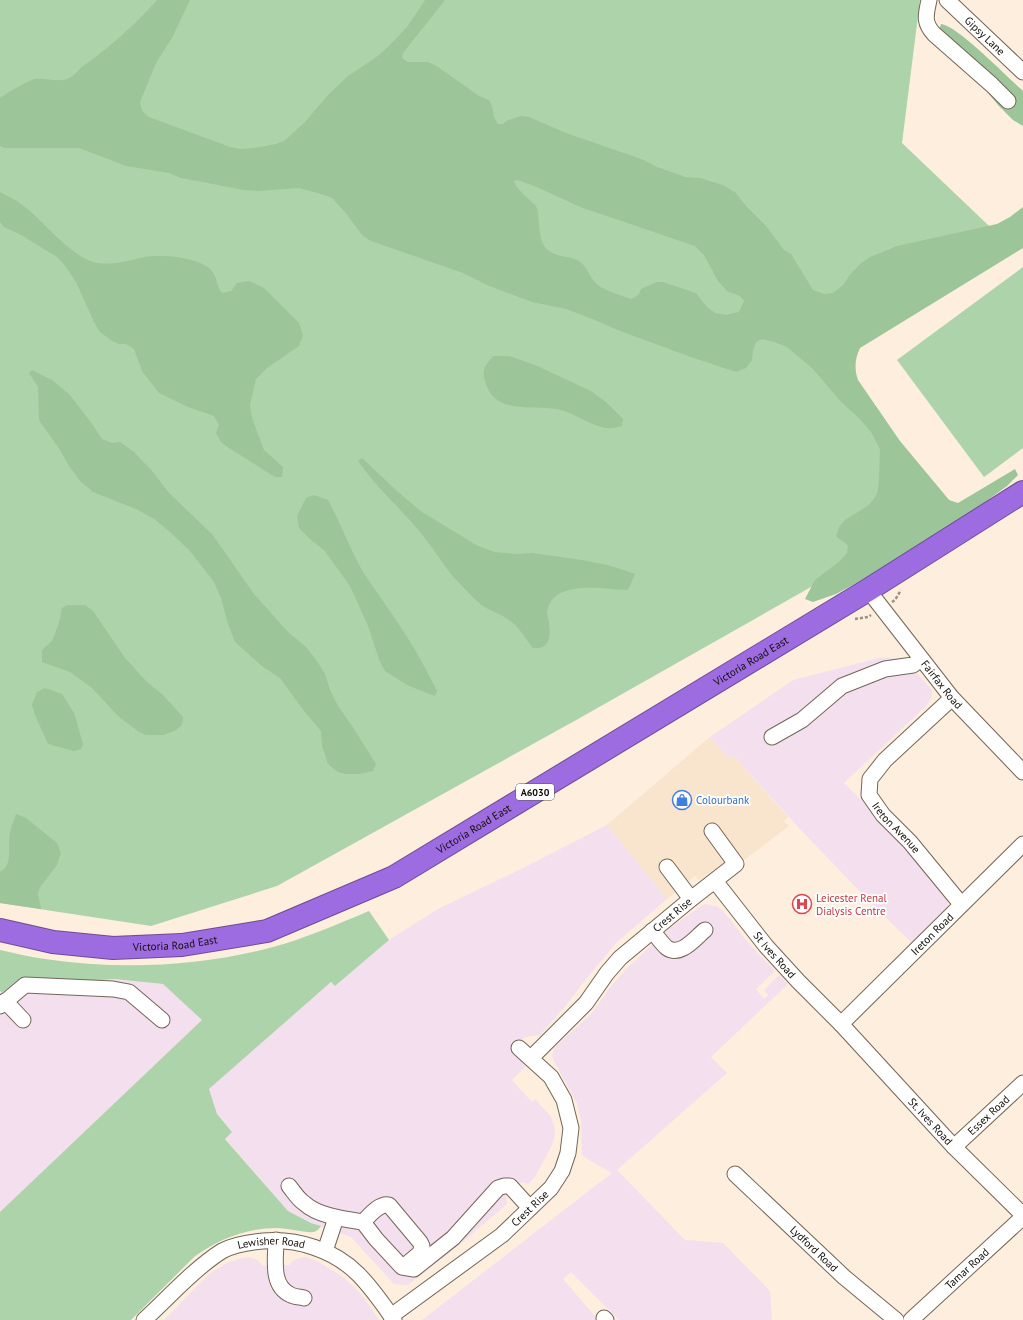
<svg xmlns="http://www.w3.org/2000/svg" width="1023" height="1320" font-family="'PT Sans',sans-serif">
  <rect width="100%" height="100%" fill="#fdeedd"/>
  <polygon fill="#f9e4cd" points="710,737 730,760 734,756 788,817 784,821 789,826 744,860 737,853 699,880 695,876 667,899 607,825"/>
  <g fill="#f4dfee">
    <polygon points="879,658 903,658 932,690 932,697 926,706 844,783 915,854 947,899 948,907 912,943 870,902 799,828 734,756 730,760 710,737 793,680"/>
    <polygon points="607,825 667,899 617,942 586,979 564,1008 540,1035 525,1037 512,1051 526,1066 512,1080 532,1102 535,1099 551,1117 554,1125 555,1135 552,1145 535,1177 528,1184 522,1182 513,1189 506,1195 507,1204 459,1245 408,1285 394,1284 351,1237 311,1223 288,1211 225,1138 232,1132 217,1114 209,1089 331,982 335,986 389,940 438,909 523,868"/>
    <polygon points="705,904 718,907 724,912 750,945 775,971 756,989 764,999 768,995 764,990 779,975 788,984 711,1057 727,1073 617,1170 685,1240 723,1243 770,1291 772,1320 619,1320 571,1272 563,1279 598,1320 422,1320 612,1173 592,1162 582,1155 581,1120 577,1103 555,1063 552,1056 554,1048 592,1013 609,989 626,969 669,929 695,910"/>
    <polygon points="21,978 75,982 114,979 163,984 203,1020 0,1212 0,991 2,993"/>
    <polygon points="250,1257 257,1260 263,1266 289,1265 294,1260 300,1258 306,1257 317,1261 343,1277 356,1289 364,1298 379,1320 164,1320 210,1273 227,1263 242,1258"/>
  </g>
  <g fill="#add3ab">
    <polygon points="0,0 920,0 902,143 1008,244 830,359 954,506 578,719 277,886 151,926 0,903"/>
    <polygon points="1023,267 1023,448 984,477 897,360"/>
    <path d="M369 911 389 940 335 986 331 982 209 1089 217 1114 232 1132 225 1139 288 1211 311 1223 321 1226C319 1229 317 1231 314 1232 306 1233 286 1228 277 1228 246 1228 219 1239 194 1257L131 1320H0V1212L202 1020 163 984 114 979 75 982 21 978 2 993 0 991V950C15 953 30 957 45 959 120 970 199 967 273 947 306 938 338 924 369 911Z"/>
  </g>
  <g fill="#9cc59a" fill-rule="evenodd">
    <path d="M157 0H190L172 38 157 61 140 102 141 107 143 112 149 117 230 147 240 149 254 148 276 144 284 141 304 123 328 95 348 76 375 58 387 48 407 27 425 0H445L403 53 402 58 408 62H427L435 65 479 96 489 100 492 106 494 117 498 124H503L508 120 521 116 529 117 566 133 644 160 657 167 686 177 700 178 723 185 736 193 746 206 766 226 784 250 791 254 813 290 824 294 833 293 843 285 849 276 860 264 870 257 897 246 997 224 1010 217 1023 207V248L860 348C855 358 854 369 858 380L900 441 949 500 958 503 1015 469 1018 475 1007 486 970 513 877 572 836 594 813 602 805 599 815 580 840 561 847 553 848 546C845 542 840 540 836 536L839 527 845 520 869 505 876 496 878 490 879 479 880 449 871 432 858 417 841 402 813 369 787 347 774 342 762 339 756 342 753 350 752 360 746 368 736 372 688 356 615 329 595 320 566 309 532 302 489 286 463 273 371 241 363 236 345 212 332 198 321 194 299 188 258 191 243 190 208 183 181 178 169 173 126 166 79 148H5L0 146V98C8 93 26 81 35 79 46 77 60 84 71 77 75 75 78 70 82 67 110 47 134 26 157 0ZM517 180C540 187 561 199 583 208L695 246 704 255 718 281 727 291 740 296 744 301 739 312 726 315 715 313 707 307 696 293 663 282H657L641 289 639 294 632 299C622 296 600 290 593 280 589 274 586 266 579 261 568 255 553 258 545 247 538 238 540 220 537 208L535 205 523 194 516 186 514 181Z"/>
    <path d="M941 24C957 25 1008 78 1023 91V126L1013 120 998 105 938 33Z"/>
    <path d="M0 192C7 196 15 199 21 204 45 221 69 257 97 263 113 266 130 260 145 257 162 254 201 257 212 271 217 277 216 286 222 293L231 291 237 283 249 281 264 288 299 323 303 335 299 346 267 368 256 379 250 405 252 418 264 450 283 467 282 477H275L229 448 221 442 216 433 219 425 214 416 188 407 159 393 142 371 134 349 126 344H119L112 341 100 332 94 322 76 282 66 267 57 257 21 235 4 227 0 222Z"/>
    <path d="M493 356H509L535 365 591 391 607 403 623 419 622 426C618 427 612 429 607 428 594 427 575 414 561 410 536 404 496 416 486 384 481 369 484 368 493 356Z"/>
    <polygon points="32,370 52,380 69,394 93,425 102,439 112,443 120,442 134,452 153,472 169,493 212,534 254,594 288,632 306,647 317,661 325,674 330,690 338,706 352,726 376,764 373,771 359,774 345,774 338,772 328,764 322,746 321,731 304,711 280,678 263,667 235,642 228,624 221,598 214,582 190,551 169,531 154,519 136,509 93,492 81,482 69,466 60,450 39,420 38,387 29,373"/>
    <path d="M362 458 398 492 422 512 478 546 495 552 517 554 532 553 582 560 607 565 624 570 635 574 628 590C606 590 564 580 550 603 549 605 547 610 547 612 547 616 549 620 549 624 551 638 549 650 533 648 527 641 523 633 516 626 507 616 494 613 483 606 476 601 469 593 463 587 446 571 435 550 420 532 400 508 376 487 358 461Z"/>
    <path d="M314 495 328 500C341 524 350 549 363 572 378 595 395 617 409 640 420 657 428 674 437 691L435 696 409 686 385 671 380 662 368 626 350 586 324 550 311 540 299 528 297 516 306 498Z"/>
    <polygon points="67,605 85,605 93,611 125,658 147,682 163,695 183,717 182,725 176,730 164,735 146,735 139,732 119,717 92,688 70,672 42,662 42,650 52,641 59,623 62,608"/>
    <polygon points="45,688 62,694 74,713 83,744 81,749 74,751 48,744 35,715 32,705 37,692"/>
    <path d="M16 814 26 818 57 843 61 853 57 865 40 887 38 894 41 909 0 903V872C14 865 7 846 10 833 11 827 14 820 16 814Z"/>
  </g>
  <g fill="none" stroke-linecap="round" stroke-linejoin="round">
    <g stroke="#736657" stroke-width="17">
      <g id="minor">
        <path d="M929 0C926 15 923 22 934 34L992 85 1008 101"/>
        <path id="s1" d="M947 0 1023 72"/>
        <path id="s2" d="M868 590 952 698 1023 772"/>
        <path id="s3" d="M952 698 885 760 870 779 869 795 883 815 910 842 961 904"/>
        <polyline points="772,737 802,720 842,686 885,669 913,665 921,659"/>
        <polyline points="667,867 691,899"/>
        <path id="s4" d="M715 881 766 946 798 981 841 1024 954 1147 1023 1215"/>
        <path d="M652 931C657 936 662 944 667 948 681 957 695 938 705 930"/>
        <polyline points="5,1001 23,1020"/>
        <polyline points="0,1006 25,985 113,989 129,992 162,1020"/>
        <path id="s5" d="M841 1024 1023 844"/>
        <path id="s6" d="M531 1058 586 1003 607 973 620 958 691 899 736 864 712 831"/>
        <path id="s7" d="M954 1147 1023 1083"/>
        <path id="s8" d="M735 1174 844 1277 896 1320"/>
        <path d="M289 1186C294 1192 298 1199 304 1203 318 1216 344 1219 363 1222L376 1239 402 1267 414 1269 453 1238 498 1188 504 1186H510L530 1208"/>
        <path d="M363 1222C369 1216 379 1203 389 1205L420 1242 422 1246 420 1253 408 1263"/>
        <path d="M276 1240C276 1258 270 1286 291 1295 295 1297 300 1297 304 1298"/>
        <polyline points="325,1251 336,1218"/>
        <path id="s9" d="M391 1316 502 1235 551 1188 562 1171 568 1153 571 1128 564 1100 551 1077 519 1048"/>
        <polyline points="604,1318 606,1320"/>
        <path id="s10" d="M144 1320C168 1298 195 1268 222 1251 233 1245 251 1242 263 1241 297 1238 334 1250 358 1274 372 1288 383 1304 394 1320"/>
        <path id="s11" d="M911 1320 1023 1217"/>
      </g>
    </g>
    <g stroke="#6d4b95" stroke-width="24">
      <g id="highway">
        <path id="s12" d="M0 930 53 942 113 948 182 945 267 931 394 877 868 590 1023 492"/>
      </g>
    </g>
    <g stroke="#9a8f83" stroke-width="2.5" stroke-dasharray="3 2" stroke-linecap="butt">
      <polyline points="892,602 895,600 901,590"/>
      <polyline points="855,619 868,617 871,615"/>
    </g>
    <use href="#minor" stroke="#fff" stroke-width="15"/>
    <use href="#highway" stroke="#9e6ce1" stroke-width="22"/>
  </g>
  <defs>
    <g id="shop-ring" transform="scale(1)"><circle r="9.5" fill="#fff" stroke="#3f7fe0" stroke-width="1.5"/><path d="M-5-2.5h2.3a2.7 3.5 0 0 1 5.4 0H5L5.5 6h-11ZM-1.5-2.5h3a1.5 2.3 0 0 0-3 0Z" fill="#3f7fe0"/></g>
    <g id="hospital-ring" transform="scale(1)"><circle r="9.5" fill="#fff" stroke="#e0444e" stroke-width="1.5"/><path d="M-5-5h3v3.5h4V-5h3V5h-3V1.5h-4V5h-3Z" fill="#e0444e"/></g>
  </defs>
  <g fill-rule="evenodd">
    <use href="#shop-ring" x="682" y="800"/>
    <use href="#hospital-ring" x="802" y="904"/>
  </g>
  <g text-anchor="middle" stroke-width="3.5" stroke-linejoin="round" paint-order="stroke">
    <rect fill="#fff" stroke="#595652" stroke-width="1" x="516" y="784" width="38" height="16" rx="3"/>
    <g font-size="10" font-weight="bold" fill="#120d08">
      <text x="535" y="796">A6030</text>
    </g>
    <g font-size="11" fill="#120d08" stroke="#fff">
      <text dy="4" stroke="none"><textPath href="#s1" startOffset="52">Gipsy Lane</textPath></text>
      <text dy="4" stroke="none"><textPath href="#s12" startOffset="825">Victoria Road East</textPath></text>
      <text dy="4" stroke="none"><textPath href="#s2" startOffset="120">Fairfax Road</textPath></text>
      <text dy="4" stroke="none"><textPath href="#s3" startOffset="174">Ireton Avenue</textPath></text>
      <text dy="4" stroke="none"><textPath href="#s12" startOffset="501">Victoria Road East</textPath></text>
      <text dy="4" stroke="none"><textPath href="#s6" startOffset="202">Crest Rise</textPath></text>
      <text dy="4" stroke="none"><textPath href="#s5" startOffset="128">Ireton Road</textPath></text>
      <text dy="4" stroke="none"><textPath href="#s12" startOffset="177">Victoria Road East</textPath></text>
      <text dy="4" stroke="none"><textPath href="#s4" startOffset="95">St Ives Road</textPath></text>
      <text dy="4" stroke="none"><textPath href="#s7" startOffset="47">Essex Road</textPath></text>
      <text dy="4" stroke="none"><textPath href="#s4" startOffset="323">St. Ives Road</textPath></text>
      <text dy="4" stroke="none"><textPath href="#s9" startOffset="176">Crest Rise</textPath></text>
      <text dy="4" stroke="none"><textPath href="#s10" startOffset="155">Lewisher Road</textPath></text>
      <text dy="4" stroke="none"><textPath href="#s8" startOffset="109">Lydford Road</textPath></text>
      <text dy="4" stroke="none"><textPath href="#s11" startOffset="76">Tamar Road</textPath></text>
    </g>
    <g font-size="11" fill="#366cbe" stroke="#fff" text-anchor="start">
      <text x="696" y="804">Colourbank</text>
    </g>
    <g font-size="11" fill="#be3a42" stroke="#fff" text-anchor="start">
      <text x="816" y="902">Leicester Renal<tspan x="816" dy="13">Dialysis Centre</tspan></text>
    </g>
  </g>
</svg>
